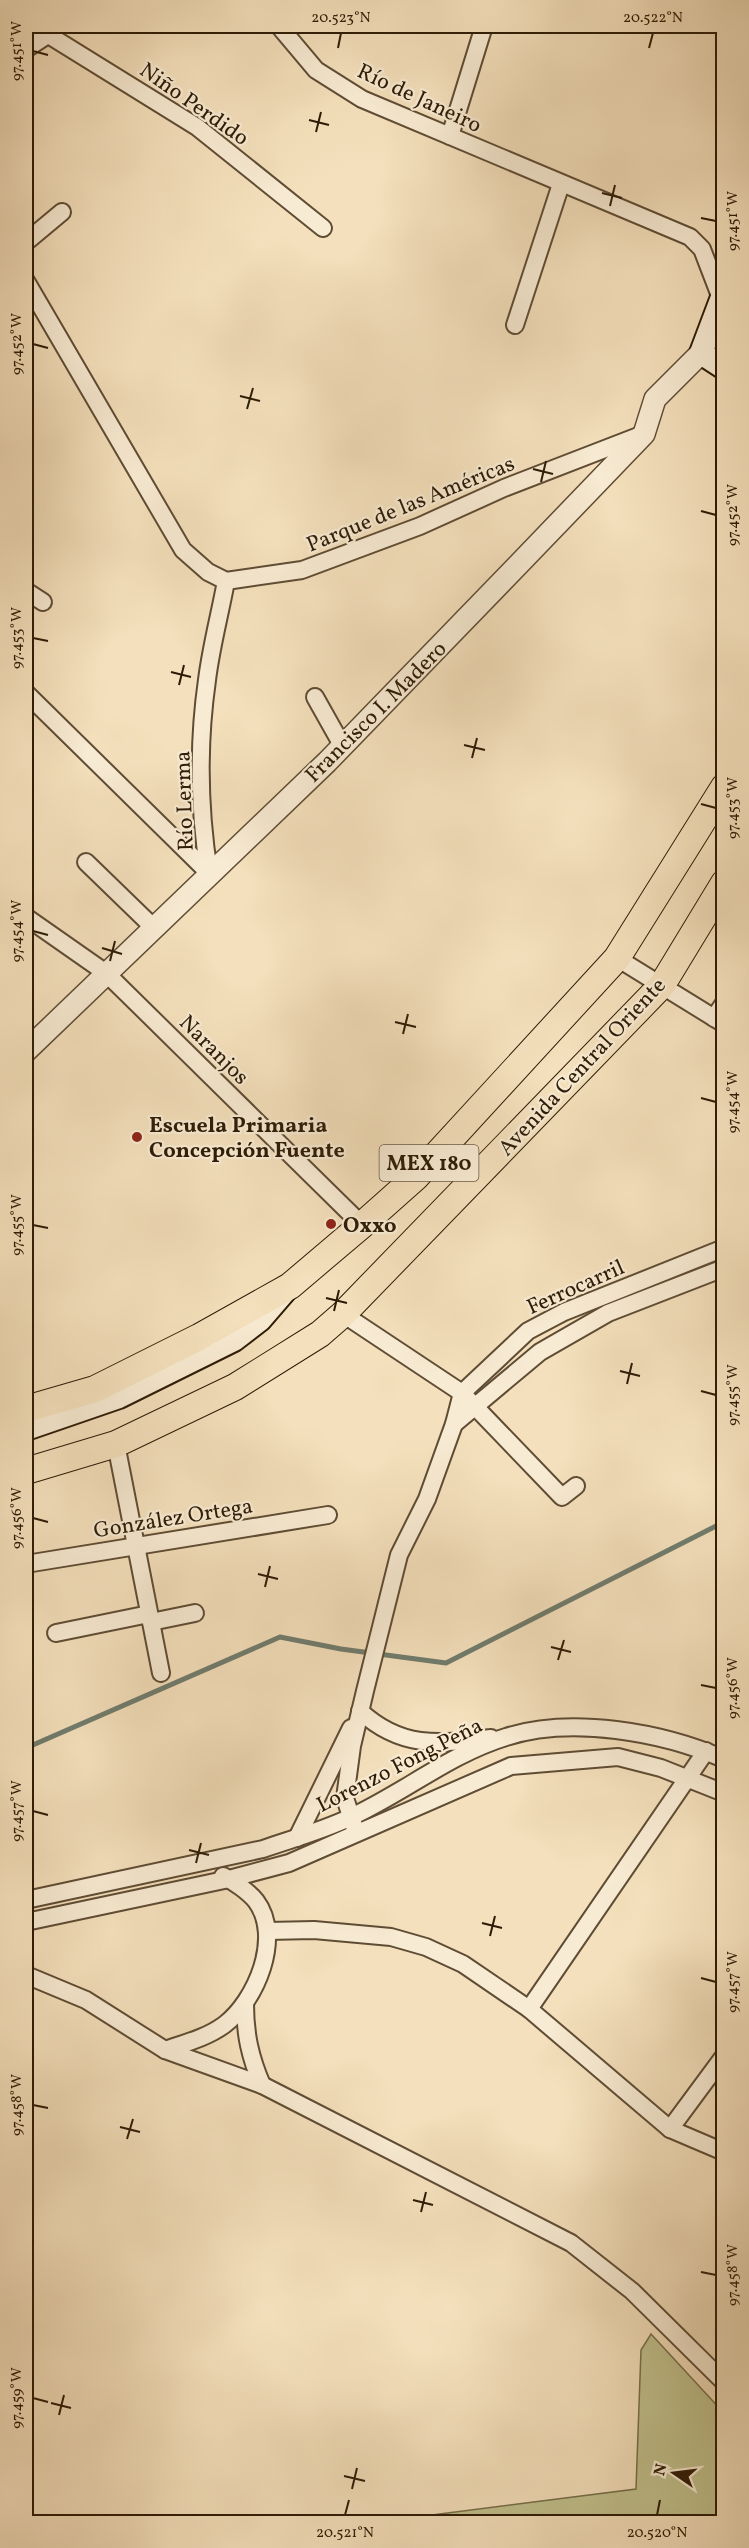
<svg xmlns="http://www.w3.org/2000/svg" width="749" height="2548" font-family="Vollkorn,serif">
  <rect width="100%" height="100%" fill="#f4e0bc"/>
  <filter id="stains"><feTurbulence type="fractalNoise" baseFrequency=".00333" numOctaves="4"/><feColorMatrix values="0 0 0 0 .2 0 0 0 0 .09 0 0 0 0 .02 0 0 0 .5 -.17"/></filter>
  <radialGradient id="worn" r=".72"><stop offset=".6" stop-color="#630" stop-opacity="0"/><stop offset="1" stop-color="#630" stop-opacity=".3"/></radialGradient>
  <polygon fill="#c0c18d" stroke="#766e4a" stroke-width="1.5" points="651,2334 723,2412 723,2522 377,2522 636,2489 641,2350"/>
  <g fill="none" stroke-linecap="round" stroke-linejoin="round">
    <polyline stroke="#707c6d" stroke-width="5" points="26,1748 280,1637 341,1649 446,1663 724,1522"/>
    <g stroke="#5f4c34" stroke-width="20">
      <g id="minor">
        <polyline points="34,26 197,127 323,228"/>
        <polyline points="279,26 316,70 362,99 690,237 702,249 720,296"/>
        <polyline points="26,49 49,34 55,26"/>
        <polyline points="450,136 484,26"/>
        <polyline points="26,242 62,212"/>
        <polyline points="26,281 183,550 208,572 226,581 302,570 420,526 504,488 641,435"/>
        <polyline points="515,325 561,184"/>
        <polyline points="26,591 43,602"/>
        <polyline points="26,693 209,873"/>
        <polyline points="315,697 342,745"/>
        <polyline points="86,862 153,927"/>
        <path d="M209 873C199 810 198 743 207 680 211 647 220 614 226 581"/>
        <polyline points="26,917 106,973 362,1225"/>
        <polyline points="617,958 724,1024"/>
        <polyline points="714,1018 724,1003"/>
        <polyline points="343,1314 462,1393 562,1497 576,1486"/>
        <polyline points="454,1424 540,1352 608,1313 724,1268"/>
        <polyline points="116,1444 161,1673"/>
        <polyline points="26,1564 328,1515"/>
        <polyline points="151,1622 195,1613"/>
        <polyline points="56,1633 149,1614"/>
        <path d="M360 1711C401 1749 439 1744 491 1738"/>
        <polyline points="356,1832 345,1798 352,1746 365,1691 399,1555 427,1499 454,1424 462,1393 528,1331 564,1312 724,1248"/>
        <polyline points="297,1838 351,1728"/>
        <path d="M26 1900 263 1849C292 1839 321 1831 349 1818 402 1794 450 1754 506 1737 571 1716 662 1732 724 1759"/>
        <polyline points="26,1922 229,1879 289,1863 511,1766 618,1757 661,1768 724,1793"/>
        <polyline points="267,1931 314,1930 391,1937 426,1947 463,1964 529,2009 670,2129 724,2152"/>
        <polyline points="26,1975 86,2000 165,2050 262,2085 571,2243 632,2291 724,2382"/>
        <path d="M245 2004C245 2034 250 2057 262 2085"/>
        <polyline points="529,2009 706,1751"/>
        <path d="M165 2050C185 2043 206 2038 224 2025 256 2001 283 1937 256 1901 249 1892 233 1881 223 1876"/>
        <polyline points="670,2129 724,2056"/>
      </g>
    </g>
    <g stroke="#5f4c34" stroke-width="24">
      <polyline id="tertiary" points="26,1051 327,762 517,566 644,434 655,399 701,353"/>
    </g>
    <g stroke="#2d1b06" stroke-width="26">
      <g id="secondary">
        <polyline points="724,292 701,353 724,368"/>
        <polyline points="26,1429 119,1397 234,1340 260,1320 285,1291"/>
      </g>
    </g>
    <g stroke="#2d1b06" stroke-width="28">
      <g id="primary">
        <polyline points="26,1409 95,1389 199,1337 290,1286 362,1225 416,1177 617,958 724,787"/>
        <polyline points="26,1471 116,1444 235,1387 320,1334 343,1314 662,985 724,883"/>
      </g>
    </g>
    <use href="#minor" stroke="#f8ebd3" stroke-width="16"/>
    <use href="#tertiary" stroke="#f8ebd3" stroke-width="21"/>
    <use href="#secondary" stroke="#f8ebd3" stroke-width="22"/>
    <use href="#primary" stroke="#f4e0bc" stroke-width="26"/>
  </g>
  <path fill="none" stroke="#2d1b06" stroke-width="2" d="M338 48 341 33M649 48 653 33M33 51 48 55M309 120 329 125M316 132 321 112M602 193 622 198M610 206 615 185M701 218 716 221M33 344 48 348M240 396 260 401M247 409 253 388M533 469 553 474M541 482 546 461M701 511 716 515M33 638 48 641M171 672 191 677M179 685 184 665M464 745 485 750M472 758 477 738M701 804 716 808M33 931 48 935M102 948 122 954M110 961 115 941M395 1022 416 1027M403 1034 408 1014M701 1098 716 1102M33 1225 48 1228M326 1298 347 1303M334 1311 339 1290M620 1371 640 1376M627 1384 632 1363M701 1391 716 1395M33 1518 48 1522M258 1574 278 1579M265 1587 270 1566M551 1647 571 1652M558 1660 564 1640M701 1685 716 1688M33 1811 48 1815M189 1850 209 1855M196 1863 201 1843M482 1923 502 1928M490 1936 495 1916M701 1978 716 1982M33 2105 48 2108M120 2127 140 2132M127 2139 133 2119M413 2200 433 2205M421 2212 426 2192M701 2272 716 2275M33 2398 48 2402M51 2403 71 2408M59 2415 64 2395M344 2476 365 2481M352 2489 357 2468M345 2515 349 2500M657 2515 660 2500"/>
  <g fill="#8f2418" stroke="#f8ebd3" stroke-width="2">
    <circle cx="137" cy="1137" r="6"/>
    <circle cx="331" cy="1224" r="6"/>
  </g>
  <g text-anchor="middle" stroke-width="4.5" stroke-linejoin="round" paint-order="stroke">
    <rect fill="#f8ebd3" stroke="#6a5944" stroke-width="1.5" x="379.5" y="1145" width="99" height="36" rx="4.5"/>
    <g font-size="21" font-weight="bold" fill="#2d1b06">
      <text x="429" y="1170">MEX 180</text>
    </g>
    <g font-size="22" fill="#2d1b06" stroke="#f8ebd3">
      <text transform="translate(420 97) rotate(25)" y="8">Río de Janeiro</text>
      <text transform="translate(195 103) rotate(35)" y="8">Niño Perdido</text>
      <text transform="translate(410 503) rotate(-22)" y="8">Parque de las Américas</text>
      <text transform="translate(375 711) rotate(-45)" y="8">Francisco I. Madero</text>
      <text transform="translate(183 801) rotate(-92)" y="8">Río Lerma</text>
      <text transform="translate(215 1049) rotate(45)" y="8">Naranjos</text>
      <text transform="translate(581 1066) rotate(-47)" y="8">Avenida Central Oriente</text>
      <text transform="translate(575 1286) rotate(-24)" y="8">Ferrocarril</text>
      <text transform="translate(173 1517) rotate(-9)" y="8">González Ortega</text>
      <text transform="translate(399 1764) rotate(-27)" y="8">Lorenzo Fong Peña</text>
    </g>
    <g font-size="22" font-weight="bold" fill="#2d1b06" stroke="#f8ebd3" text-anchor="start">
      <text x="149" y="1132">Escuela Primaria<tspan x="149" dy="25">Concepción Fuente</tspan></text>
      <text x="343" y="1232">Oxxo</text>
    </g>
  </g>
  <rect width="749" height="2548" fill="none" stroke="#f4e0bc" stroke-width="66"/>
  <g transform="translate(674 2473) rotate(284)" stroke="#f8ebd3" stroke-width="4.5" paint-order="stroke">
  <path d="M0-4.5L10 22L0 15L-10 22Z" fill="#2d1b06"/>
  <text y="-9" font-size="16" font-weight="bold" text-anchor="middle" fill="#2d1b06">N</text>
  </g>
  <rect x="33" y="33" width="683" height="2482" fill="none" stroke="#2d1b06" stroke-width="2"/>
  <g font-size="15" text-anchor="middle" fill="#2d1b06">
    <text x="341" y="22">20.523°N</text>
    <text x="653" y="22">20.522°N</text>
    <text transform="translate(16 51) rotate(-90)" y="5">97.451°W</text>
    <text transform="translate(732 221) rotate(-90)" y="5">97.451°W</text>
    <text transform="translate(16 344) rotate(-90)" y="5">97.452°W</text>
    <text transform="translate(732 515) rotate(-90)" y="5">97.452°W</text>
    <text transform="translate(16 638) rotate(-90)" y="5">97.453°W</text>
    <text transform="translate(732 808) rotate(-90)" y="5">97.453°W</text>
    <text transform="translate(16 931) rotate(-90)" y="5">97.454°W</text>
    <text transform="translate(732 1102) rotate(-90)" y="5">97.454°W</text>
    <text transform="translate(16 1225) rotate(-90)" y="5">97.455°W</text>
    <text transform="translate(732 1395) rotate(-90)" y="5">97.455°W</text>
    <text transform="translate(16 1518) rotate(-90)" y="5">97.456°W</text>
    <text transform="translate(732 1688) rotate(-90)" y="5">97.456°W</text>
    <text transform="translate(16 1811) rotate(-90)" y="5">97.457°W</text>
    <text transform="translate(732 1982) rotate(-90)" y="5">97.457°W</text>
    <text transform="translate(16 2105) rotate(-90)" y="5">97.458°W</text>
    <text transform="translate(732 2275) rotate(-90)" y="5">97.458°W</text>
    <text transform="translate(16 2398) rotate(-90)" y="5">97.459°W</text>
    <text x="345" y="2537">20.521°N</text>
    <text x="657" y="2537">20.520°N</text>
  </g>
  <rect width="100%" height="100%" filter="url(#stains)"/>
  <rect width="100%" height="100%" fill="url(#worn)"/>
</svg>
